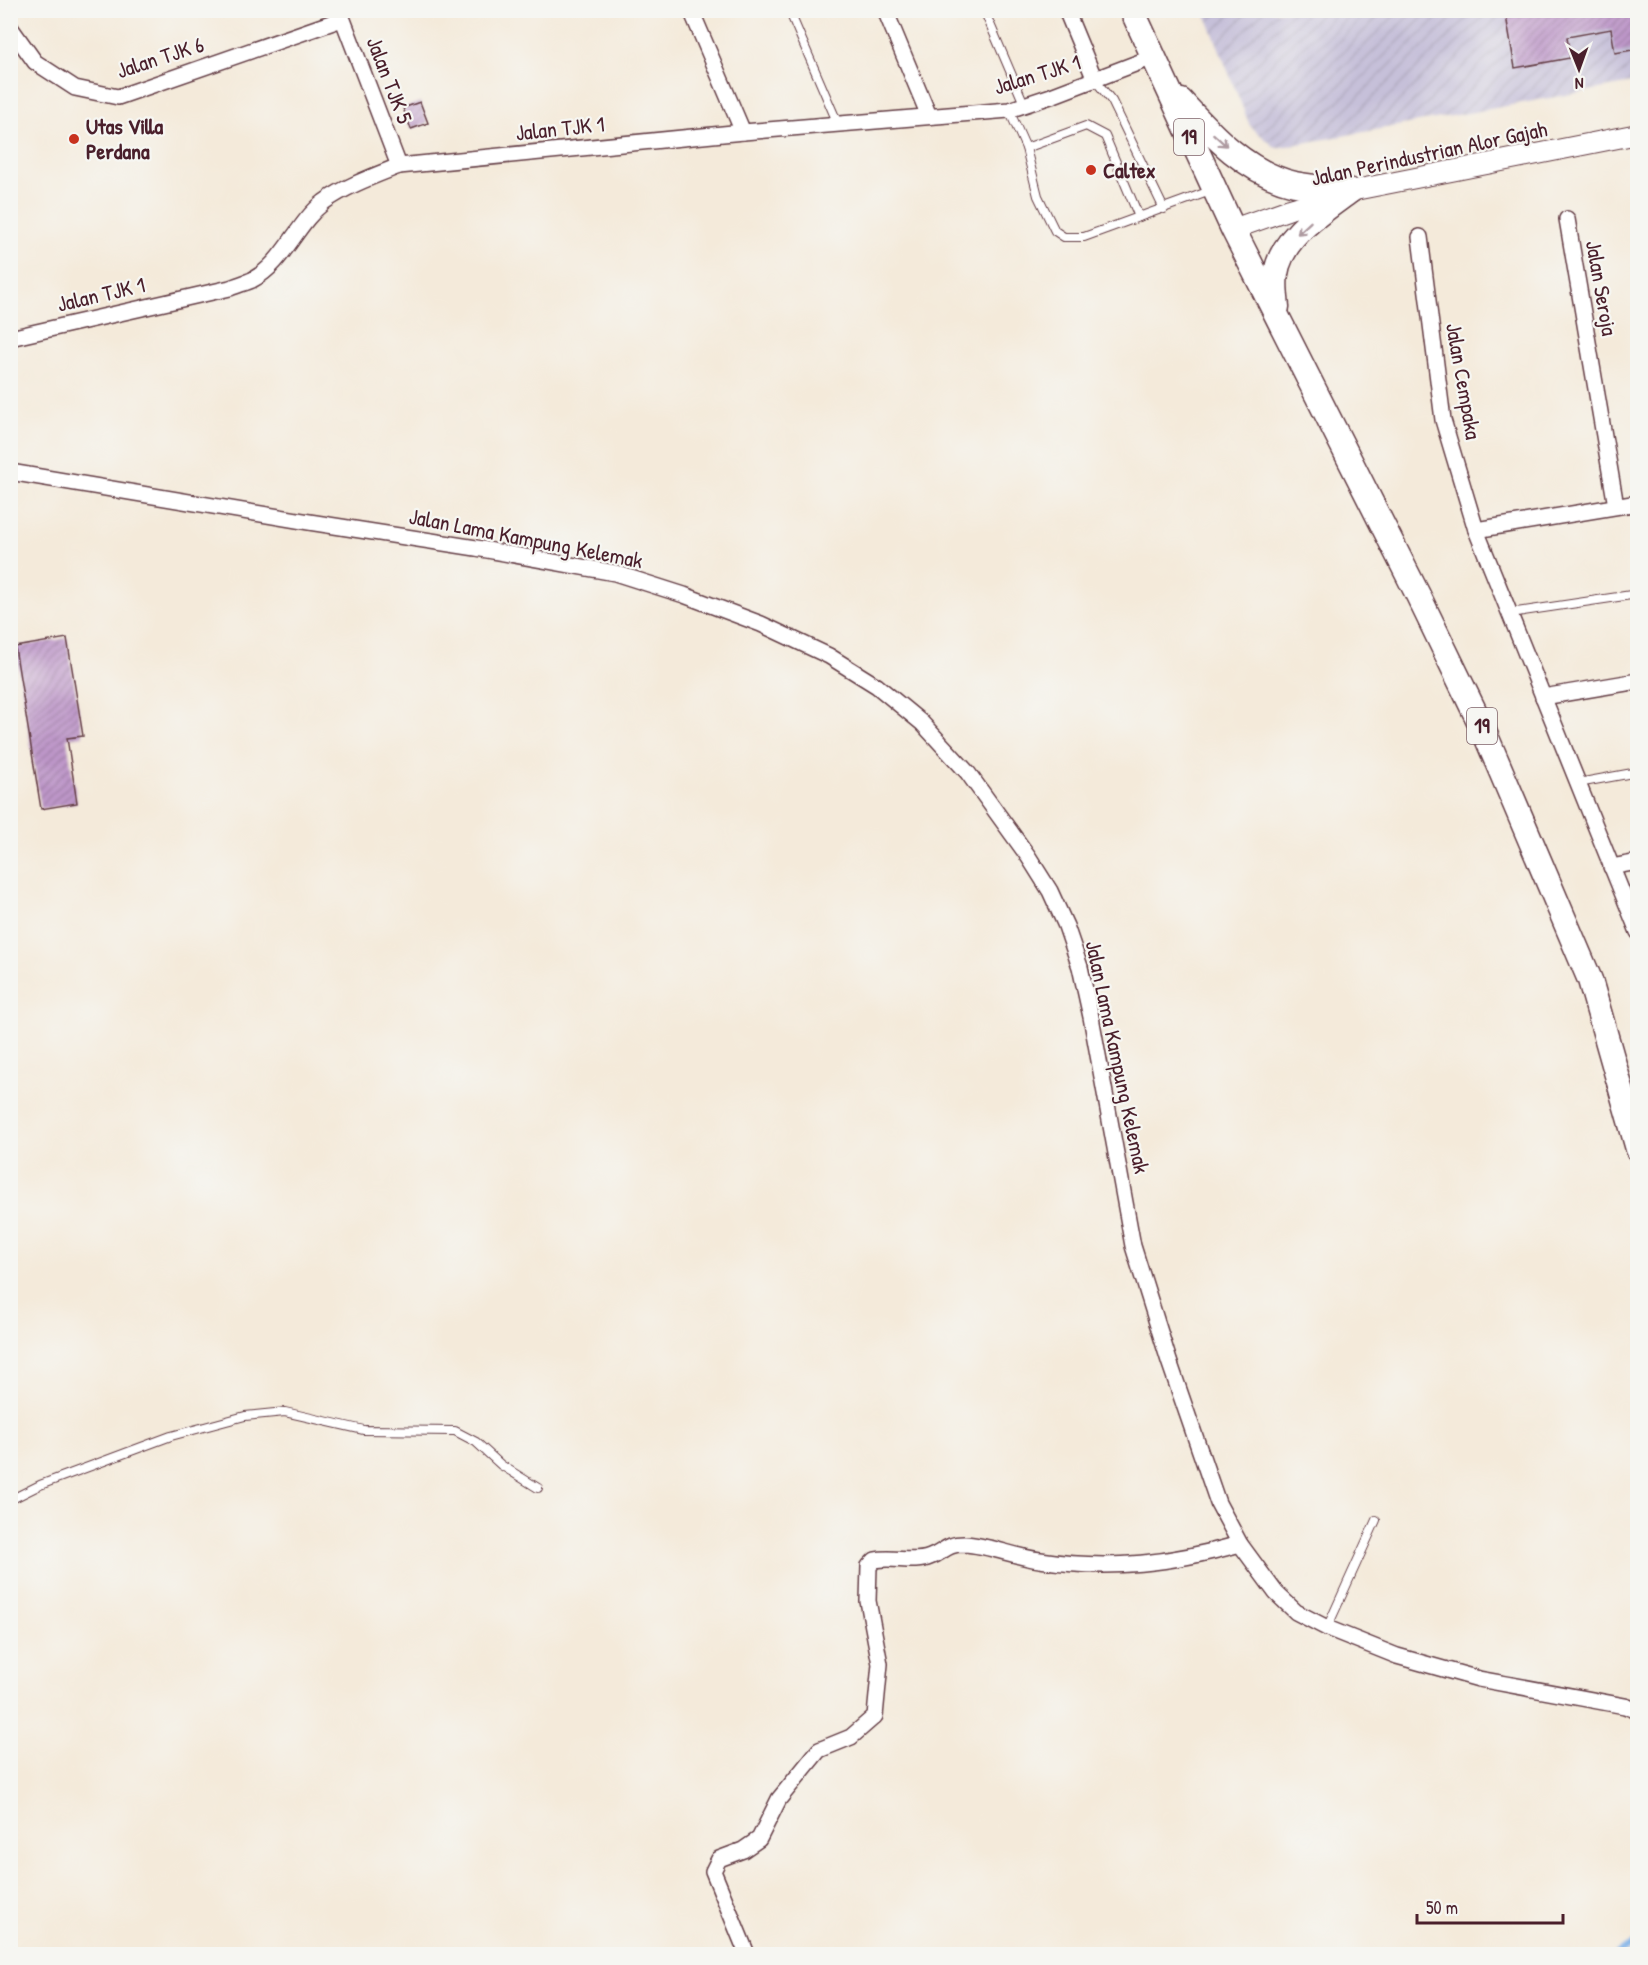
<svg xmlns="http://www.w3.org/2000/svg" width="1648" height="1965" font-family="'Patrick Hand',sans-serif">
  <defs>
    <pattern id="industrial-furrows" width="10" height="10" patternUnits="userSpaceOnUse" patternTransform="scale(1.5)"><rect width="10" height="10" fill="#c6c0d9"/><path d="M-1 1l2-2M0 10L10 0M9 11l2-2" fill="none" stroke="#aca5ba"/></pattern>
    <pattern id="building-hatch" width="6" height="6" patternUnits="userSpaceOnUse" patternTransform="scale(1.5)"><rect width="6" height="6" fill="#be97c9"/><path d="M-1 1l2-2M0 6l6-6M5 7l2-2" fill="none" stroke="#9c7ba3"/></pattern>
  </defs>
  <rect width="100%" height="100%" fill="#f6f6f2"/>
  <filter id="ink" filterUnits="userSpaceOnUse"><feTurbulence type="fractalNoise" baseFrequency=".0167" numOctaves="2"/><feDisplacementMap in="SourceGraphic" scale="12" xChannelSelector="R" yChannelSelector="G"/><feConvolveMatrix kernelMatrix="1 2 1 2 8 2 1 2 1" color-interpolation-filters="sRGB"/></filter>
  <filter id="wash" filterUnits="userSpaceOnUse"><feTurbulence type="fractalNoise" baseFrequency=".008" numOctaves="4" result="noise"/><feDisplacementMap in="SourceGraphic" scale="24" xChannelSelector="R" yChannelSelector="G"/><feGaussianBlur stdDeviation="1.35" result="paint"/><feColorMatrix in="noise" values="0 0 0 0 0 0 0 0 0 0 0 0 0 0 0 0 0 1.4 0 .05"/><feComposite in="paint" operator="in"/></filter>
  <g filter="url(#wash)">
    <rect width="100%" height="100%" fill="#f4eada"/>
    <polygon fill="url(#industrial-furrows)" points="1204,11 1637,11 1637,82 1276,148 1250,126"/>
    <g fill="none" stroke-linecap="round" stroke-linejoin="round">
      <polyline stroke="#79afe7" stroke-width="6" points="1618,1954 1638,1942"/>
    </g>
    <g id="blocks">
      <g fill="url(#building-hatch)">
        <polygon points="1505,10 1638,10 1638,49 1615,53 1611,29 1567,37 1570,58 1515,68"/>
        <polygon points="420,102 428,123 411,129 403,108"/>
        <polygon points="67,638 83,736 67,738 77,803 41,809 15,647"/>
      </g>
    </g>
  </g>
  <g filter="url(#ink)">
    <use href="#blocks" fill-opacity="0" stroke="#643d45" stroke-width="1.5"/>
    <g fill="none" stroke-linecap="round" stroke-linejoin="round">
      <g stroke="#643d45" stroke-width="10">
        <g id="service">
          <polyline points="789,10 838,124"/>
          <polyline points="984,10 1025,106"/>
          <polyline points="1095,80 1112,101 1164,209"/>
          <polyline points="1009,110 1026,148 1038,196 1055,231 1064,237 1084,237 1213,190"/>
          <polyline points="1026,148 1086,126 1105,136 1139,217"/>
          <polyline points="1510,613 1638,594"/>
          <polyline points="1578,783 1638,772"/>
          <polyline points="10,1500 40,1485 171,1436 245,1416 285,1412 364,1430 455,1431 476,1442 501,1465 538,1488"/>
          <polyline points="1327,1628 1376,1520"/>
        </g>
      </g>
      <g stroke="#643d45" stroke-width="18">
        <g id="minor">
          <polyline points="691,10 743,132"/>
          <polyline points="885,10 929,116"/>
          <polyline points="1066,10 1095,80"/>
          <polyline points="340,12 399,166"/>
          <polyline points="10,27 35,62 75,88 118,97 342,19"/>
          <polyline points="1567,219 1616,506"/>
          <polyline points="1420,237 1443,420 1476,530 1638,932"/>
          <path d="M10 338 230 288C237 285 245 283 252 280 284 263 296 224 324 202 346 186 374 176 399 166L743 132 1009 110 1051 96 1153 57"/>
          <polyline points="10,472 309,522 476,548 615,573 684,595 761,624 829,656 877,686 922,723 968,773 1028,856 1050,891 1066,926 1080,967 1091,1017 1133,1246 1169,1361 1218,1503 1240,1544 1276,1593 1296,1612 1327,1628 1397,1656 1479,1679 1625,1706 1638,1711"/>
          <polyline points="1476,530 1638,503"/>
          <polyline points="1543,697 1638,681"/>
          <polyline points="1611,867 1638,862"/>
          <path d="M747 1954 713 1871 719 1859 743 1850 759 1839 779 1799 819 1750 851 1737 875 1716 880 1664 868 1601 869 1566 875 1560C893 1556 914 1564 930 1557 945 1552 945 1544 964 1544 989 1545 1015 1557 1040 1560 1111 1571 1172 1563 1240 1544"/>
        </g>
      </g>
      <g stroke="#643d45" stroke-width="22">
        <polyline id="tertiary" points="1233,229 1290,209 1350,191 1638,134"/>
      </g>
      <g stroke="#643d45" stroke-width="27">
        <g id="primary">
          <polyline points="1132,10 1233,229 1418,595 1483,729 1590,980 1638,1149"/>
          <path d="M1181 101C1212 135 1248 174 1295 184 1313 187 1332 189 1350 191"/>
          <path d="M1277 307C1276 297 1274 285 1276 274 1281 237 1322 212 1350 191"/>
        </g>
      </g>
      <use href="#service" stroke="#fff" stroke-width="8"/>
      <use href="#minor" stroke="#fff" stroke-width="15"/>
      <use href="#tertiary" stroke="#fff" stroke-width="20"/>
      <use href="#primary" stroke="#fff" stroke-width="24"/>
    </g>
    <defs><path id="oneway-shaft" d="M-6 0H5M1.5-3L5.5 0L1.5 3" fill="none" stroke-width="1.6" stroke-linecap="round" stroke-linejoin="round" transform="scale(1.5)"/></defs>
    <g stroke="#ae9aa0">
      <use href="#oneway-shaft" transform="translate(1220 140) rotate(42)"/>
      <use href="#oneway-shaft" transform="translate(1304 228) rotate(137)"/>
    </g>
  </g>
  <g fill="#c8321e" stroke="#f6f6f2" stroke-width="2">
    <circle cx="74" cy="139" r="6"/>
    <circle cx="1091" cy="170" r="6"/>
  </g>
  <g text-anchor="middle" stroke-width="4.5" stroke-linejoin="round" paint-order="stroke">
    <g fill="#f6f6f2" stroke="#7e6067" stroke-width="1.5">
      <rect x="1174" y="119" width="30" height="36" rx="4.5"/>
      <rect x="1467" y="708" width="30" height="36" rx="4.5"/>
    </g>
    <g font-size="21" font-weight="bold" fill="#4a1f2b">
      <text x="1189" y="144">19</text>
      <text x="1482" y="733">19</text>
    </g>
    <g font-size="22" fill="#4a1f2b" stroke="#f6f6f2">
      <text transform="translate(160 57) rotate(-18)" y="8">Jalan TJK 6</text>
      <text transform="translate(1037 74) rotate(-17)" y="8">Jalan TJK 1</text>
      <text transform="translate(390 80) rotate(69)" y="8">Jalan TJK 5</text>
      <text transform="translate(560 128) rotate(-6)" y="8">Jalan TJK 1</text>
      <text transform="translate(1429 153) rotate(-12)" y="8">Jalan Perindustrian Alor Gajah</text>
      <text transform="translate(1602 288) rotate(80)" y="8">Jalan Seroja</text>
      <text transform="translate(101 294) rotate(-13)" y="8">Jalan TJK 1</text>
      <text transform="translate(1464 381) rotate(80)" y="8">Jalan Cempaka</text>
      <text transform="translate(526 538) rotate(11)" y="8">Jalan Lama Kampung Kelemak</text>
      <text transform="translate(1118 1057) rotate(78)" y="8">Jalan Lama Kampung Kelemak</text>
    </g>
    <g font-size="22" font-weight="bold" fill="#4a1f2b" stroke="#f6f6f2" text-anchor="start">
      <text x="86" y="134">Utas Villa<tspan x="86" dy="25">Perdana</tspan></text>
      <text x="1103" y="178">Caltex</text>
    </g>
  </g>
  <rect width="1648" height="1965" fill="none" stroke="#f6f6f2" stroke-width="36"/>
  <g transform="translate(1579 69) rotate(179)" stroke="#f6f6f2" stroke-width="4.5" paint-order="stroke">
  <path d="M0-4.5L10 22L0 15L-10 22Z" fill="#4a1f2b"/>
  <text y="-9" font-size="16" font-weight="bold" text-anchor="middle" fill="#4a1f2b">N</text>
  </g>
  <path d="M1417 1914v9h146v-9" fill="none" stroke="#4a1f2b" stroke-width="3"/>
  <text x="1426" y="1914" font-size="18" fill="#4a1f2b" stroke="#f6f6f2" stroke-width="4.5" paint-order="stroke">50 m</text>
</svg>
